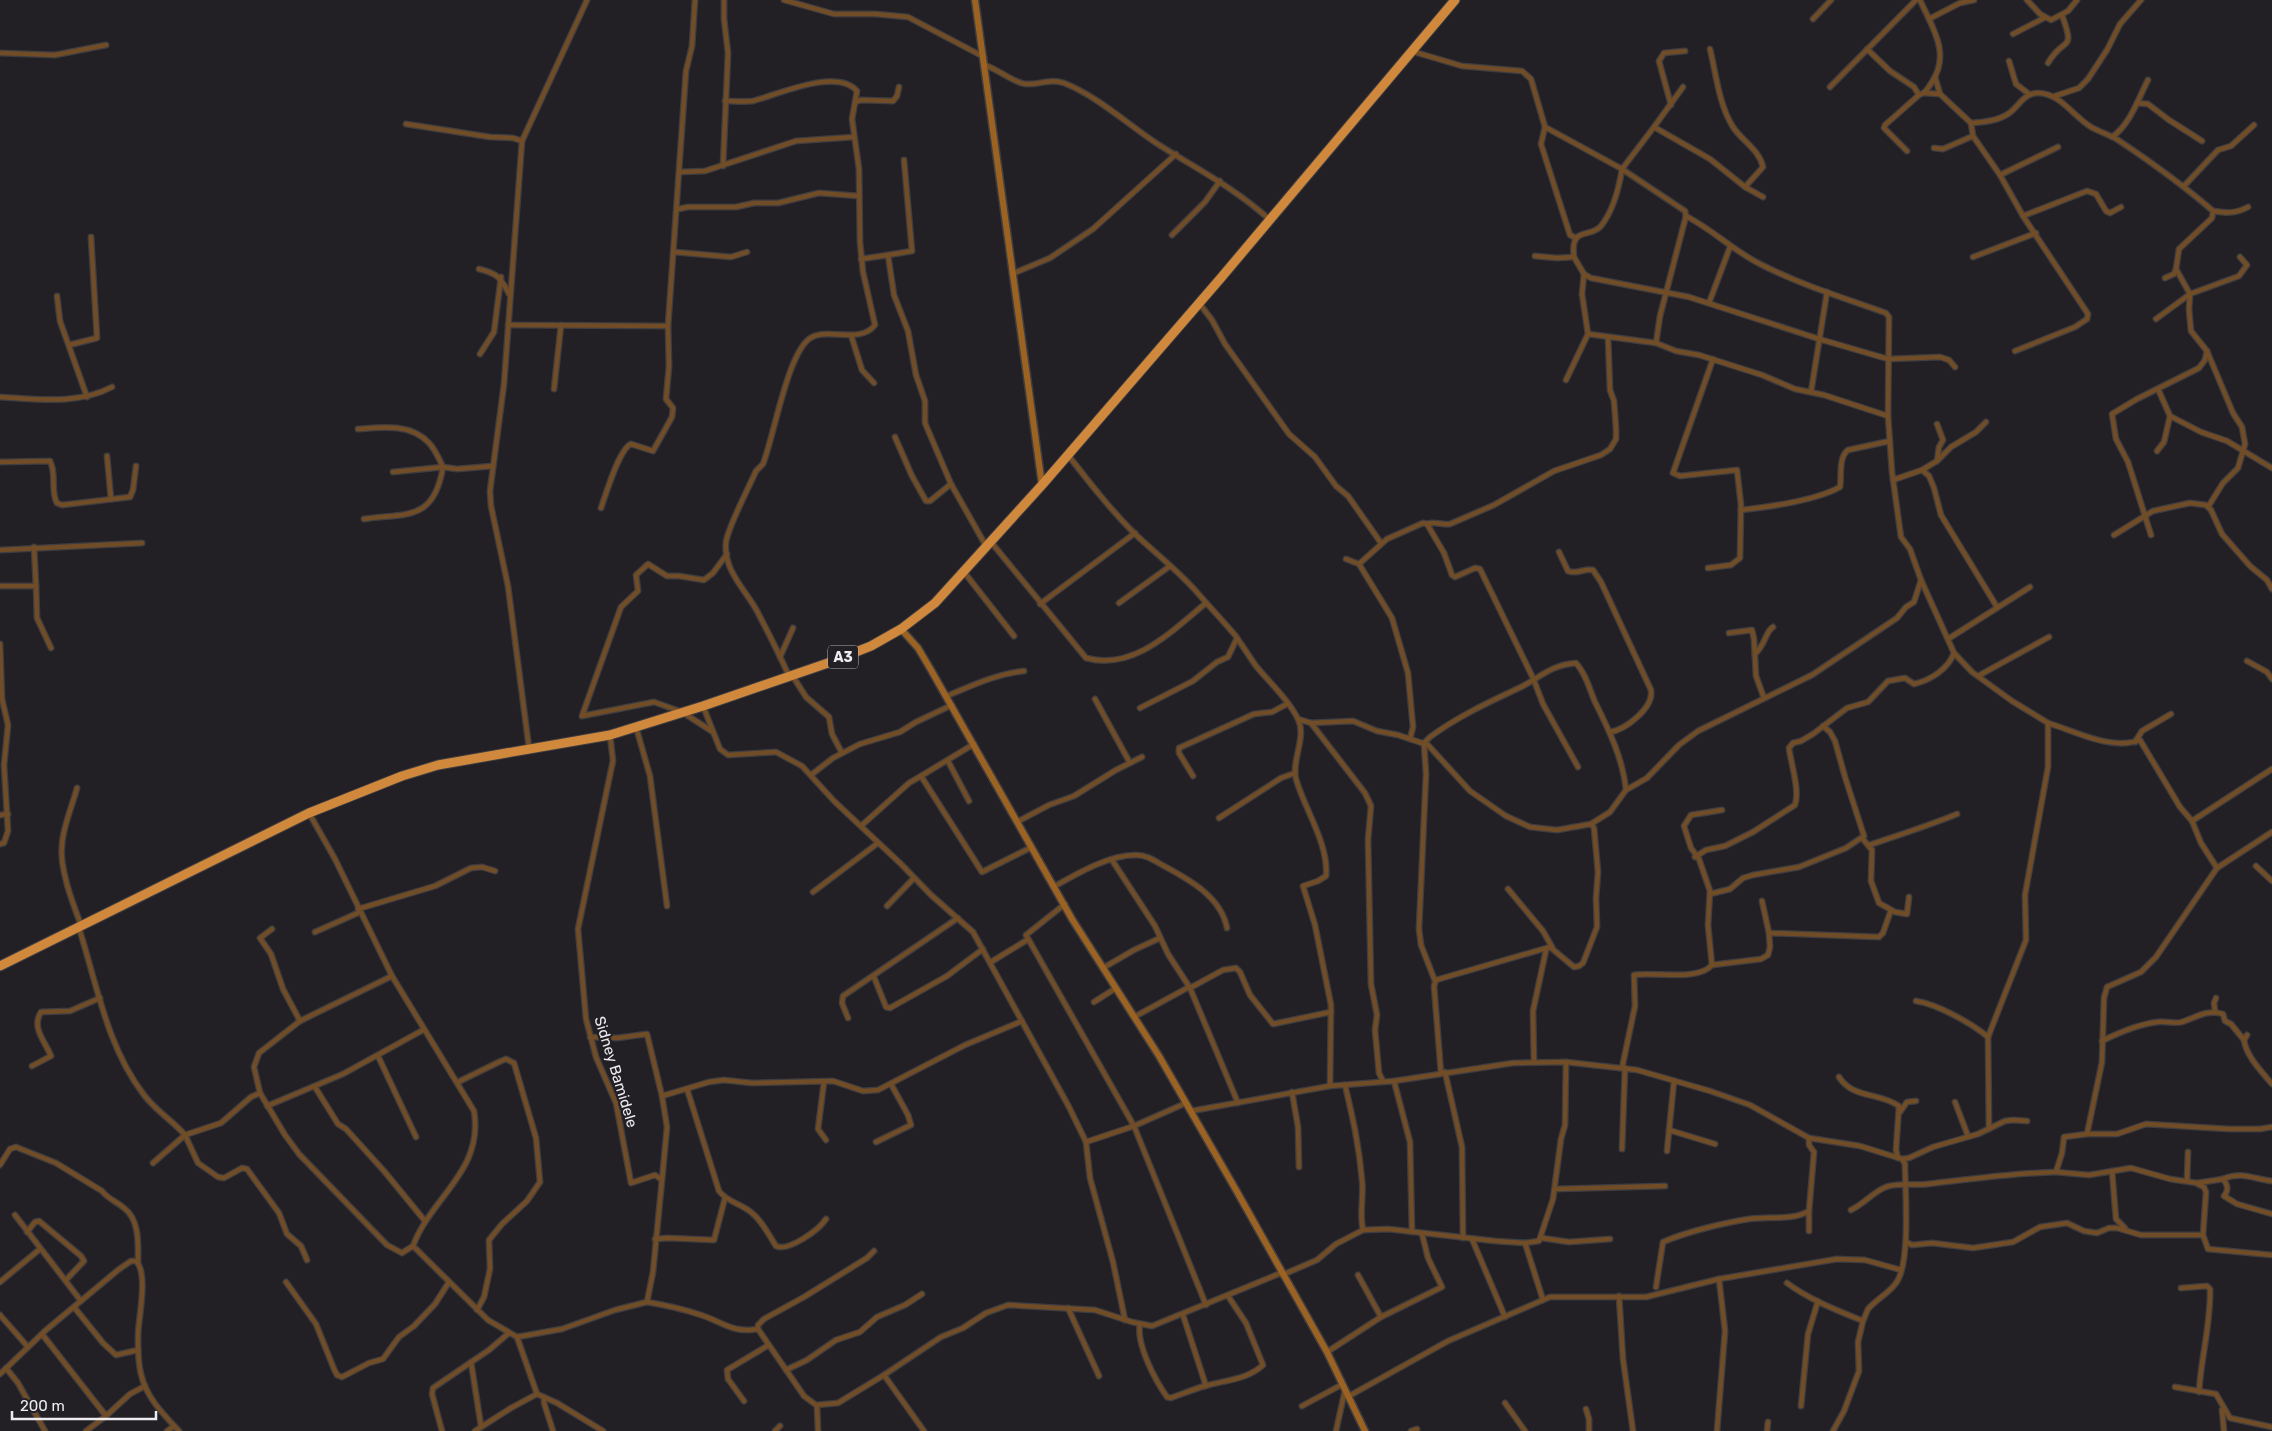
<svg xmlns="http://www.w3.org/2000/svg" width="2272" height="1431" font-family="Rubik,sans-serif">
  <rect width="100%" height="100%" fill="#222025"/>
  <g fill="none" stroke-linecap="round" stroke-linejoin="round">
    <g stroke="#3e3d41" stroke-width="7">
      <g id="street">
        <polyline points="784,0 834,14 875,14 908,17 984,57"/>
        <polyline points="2027,0 2040,14 2051,20 2068,11 2077,0"/>
        <polyline points="1813,19 1831,0"/>
        <polyline points="1929,19 1960,3 1974,0"/>
        <polyline points="2013,34 2044,18"/>
        <path d="M1710 49C1716 74 1719 105 1733 127 1742 141 1759 149 1763 167L1745 187"/>
        <polyline points="1867,49 1890,71 1914,87 1919,95"/>
        <polyline points="1411,51 1462,66 1522,71 1531,79 1545,127 1541,144 1570,235 1576,238"/>
        <polyline points="0,53 55,55 106,45"/>
        <polyline points="2009,61 2016,84 2029,94"/>
        <path d="M2048 63C2064 35 2076 54 2062 15"/>
        <path d="M985 65C997 69 1016 84 1026 84 1040 85 1050 78 1064 83 1097 96 1126 123 1156 143 1195 168 1235 188 1270 220"/>
        <polyline points="1935,77 1940,94"/>
        <polyline points="1830,87 1916,0"/>
        <polyline points="1924,93 1940,94 1971,123 1973,136 1943,149 1934,148"/>
        <polyline points="2055,96 2079,88 2088,79 2107,50 2120,24 2141,0"/>
        <path d="M725 101C734 101 744 102 753 101 777 95 837 67 857 91L852 119 859 169 860 242 863 272 875 325C860 345 826 326 809 339 787 356 774 436 763 464L756 471C749 487 728 527 726 542 723 570 745 589 757 611 768 632 779 654 789 676"/>
        <polyline points="855,102 861,100 893,101 897,96 899,87"/>
        <polyline points="2137,103 2148,104 2169,120 2202,141"/>
        <polyline points="1671,105 1659,61 1664,53 1685,51"/>
        <path d="M1971 123C1984 122 1997 121 2008 114 2019 107 2023 93 2038 93 2060 93 2073 116 2091 127 2100 132 2110 135 2118 140 2151 162 2183 185 2213 211L2212 218 2179 249 2176 269 2190 294 2189 309 2191 331 2207 351 2233 413 2242 427 2245 444 2238 468 2223 483 2208 507"/>
        <polyline points="406,124 490,137 513,138 522,141"/>
        <polyline points="1545,127 1622,169 1654,127 1710,159 1745,187 1763,197"/>
        <polyline points="1654,127 1683,87"/>
        <polyline points="1973,136 2000,175 2058,147"/>
        <path d="M2112 137C2130 125 2138 99 2148 80"/>
        <path d="M1907 151 1884 128 1885 125 1919 95C1926 93 1928 88 1932 82 1951 53 1932 27 1920 0"/>
        <polyline points="723,166 728,53 724,19 724,0"/>
        <polyline points="680,172 705,171 796,141 854,137"/>
        <polyline points="2000,175 2023,216 2088,314 2087,319 2075,327 2015,351"/>
        <polyline points="2184,186 2218,150 2231,146 2254,125"/>
        <polyline points="678,209 688,207 736,207 754,203 778,203 819,193 859,196"/>
        <path d="M2213 211C2226 213 2235 214 2248 207"/>
        <path d="M1686 216C1713 230 1734 251 1760 264 1801 285 1844 298 1886 313L1889 317 1888 416"/>
        <polyline points="2023,216 2087,191 2096,194 2106,211 2110,213 2121,207"/>
        <polyline points="1172,235 1205,202 1220,181"/>
        <polyline points="674,252 731,257 747,252"/>
        <polyline points="888,255 912,251 904,160"/>
        <path d="M1535 256 1557 258 1574 257C1570 225 1590 239 1601 226 1613 211 1619 188 1622 169L1685 211 1686 216 1660 316 1656 343"/>
        <polyline points="1574,257 1584,274 1591,278 1689,297 1819,339 1888,359 1940,357 1949,360 1955,367"/>
        <polyline points="1973,257 2036,233"/>
        <polyline points="861,259 888,255 894,295 908,331 916,375 925,401 925,423 951,484 986,546"/>
        <path d="M479 269C497 273 501 278 509 294"/>
        <polyline points="1012,274 1050,258 1093,229 1176,154"/>
        <polyline points="2165,278 2174,274 2176,269"/>
        <polyline points="57,296 60,321 87,397"/>
        <polyline points="1199,303 1212,320 1225,344 1289,434 1315,457 1336,486 1348,496 1381,543"/>
        <polyline points="1709,303 1730,247"/>
        <polyline points="2156,319 2190,294 2239,276 2247,265 2240,257"/>
        <polyline points="508,325 668,326 686,71 692,46 695,0"/>
        <polyline points="1588,334 1656,343 1676,351 1699,355 1762,375 1795,389 1824,395 1888,416 1892,472 1901,537 1910,549 1921,580 1954,653 1972,672 2012,701 2048,723 2048,767 2025,895 2026,940 1988,1037 1989,1129"/>
        <polyline points="851,335 862,370 874,383"/>
        <polyline points="69,345 97,338 91,237"/>
        <polyline points="480,354 494,332 501,277"/>
        <polyline points="1566,380 1588,334 1582,294 1584,274"/>
        <polyline points="554,389 561,325"/>
        <polyline points="2158,389 2170,416 2201,432 2227,441 2272,468"/>
        <polyline points="1811,392 1827,292"/>
        <path d="M0 397C37 399 78 405 112 387"/>
        <polyline points="1937,424 1943,440 1939,447 1937,461 1922,470 1929,476 1934,488 1941,515 1997,607"/>
        <path d="M358 429C381 427 411 423 429 443 435 449 439 459 443 467L457 469 493 466"/>
        <polyline points="895,437 912,476 926,501 930,501 951,484"/>
        <polyline points="2157,451 2164,442 2170,416"/>
        <path d="M1068 455C1089 482 1110 509 1134 533 1154 552 1176 569 1195 590 1208 605 1222 620 1235 635 1242 645 1249 656 1256 666 1270 683 1288 699 1298 719 1307 737 1291 761 1296 779 1304 808 1329 844 1326 876L1318 881 1303 886 1315 925 1331 1005 1330 1086"/>
        <polyline points="107,456 111,499"/>
        <polyline points="1937,461 1951,447 1976,432 1986,422"/>
        <path d="M0 462 50 461C57 474 50 491 57 503L62 505 130 497 133 490 136 466"/>
        <polyline points="1893,480 1922,470"/>
        <path d="M601 508C606 494 619 449 631 444L653 451 672 417 673 408 666 399 669 366 668 326"/>
        <path d="M1741 510C1768 507 1817 500 1840 487 1842 475 1838 458 1848 450L1890 441"/>
        <path d="M364 519C408 513 434 521 443 467L393 472"/>
        <path d="M1426 524C1435 521 1441 525 1450 524L1494 505 1554 471 1601 455 1610 449 1616 439V428L1614 401 1610 390 1608 337"/>
        <polyline points="2114,535 2153,511 2190,503 2206,505 2211,510 2222,534 2250,566 2267,580 2272,589"/>
        <polyline points="2151,535 2128,462 2116,439 2112,414 2137,399 2199,368 2205,360 2207,351"/>
        <path d="M991 542 1086 658C1134 671 1172 631 1206 603"/>
        <polyline points="34,547 36,586"/>
        <polyline points="1,550 142,543"/>
        <path d="M1559 552 1568 571C1576 575 1584 568 1593 570L1601 582 1651 690C1654 708 1625 730 1610 732"/>
        <polyline points="1346,559 1359,564 1392,618 1408,673 1413,727 1410,739"/>
        <polyline points="1359,564 1387,539 1423,523 1427,524 1444,553 1452,575 1455,577 1475,568 1480,569 1533,678 1543,704 1578,767"/>
        <polyline points="1708,568 1731,565 1740,558 1741,505 1737,470 1680,476 1673,473 1713,359"/>
        <polyline points="964,572 1014,636"/>
        <polyline points="0,586 36,586 37,618 51,648"/>
        <polyline points="1119,603 1170,566"/>
        <polyline points="1040,604 1135,533"/>
        <polyline points="1729,633 1752,630 1754,639 1756,676 1764,698"/>
        <polyline points="1948,639 2030,587"/>
        <polyline points="0,644 2,699 8,725 4,765 8,831 4,843 0,844"/>
        <path d="M1755 654C1766 644 1765 632 1773 627"/>
        <polyline points="780,657 793,628"/>
        <polyline points="2247,661 2267,672 2272,679"/>
        <polyline points="792,675 806,697 829,717 832,734 842,753"/>
        <polyline points="1978,676 2049,637"/>
        <path d="M947 696C973 685 996 674 1024 671"/>
        <polyline points="1095,699 1130,763"/>
        <polyline points="703,706 720,749 728,755 776,752 802,766 834,801 901,864 931,895 973,932 1069,1107 1086,1142 1090,1178 1113,1262 1125,1320"/>
        <polyline points="1140,708 1193,681 1217,662 1228,657 1237,638"/>
        <polyline points="1298,719 1311,723 1353,721 1377,731 1398,735 1428,745 1470,791 1506,816 1530,827 1557,830 1591,824 1594,828 1598,872 1596,898 1597,927 1583,963 1579,966 1574,967 1550,947 1436,980 1434,986 1441,1073"/>
        <polyline points="1311,723 1365,793 1371,806 1368,840 1371,984 1377,1015 1375,1030 1379,1073 1383,1081"/>
        <path d="M2048 723C2075 731 2111 751 2140 740L2180 807 2192 821 2272 769"/>
        <polyline points="636,727 650,776 667,906"/>
        <polyline points="713,732 682,712 654,702 582,716 621,607 638,591 636,575 648,564 667,576 679,576 704,580 713,573 727,554"/>
        <polyline points="2135,742 2142,731 2171,714"/>
        <polyline points="974,744 921,776 982,872 1032,847"/>
        <polyline points="529,748 508,586 491,506 490,491 504,384 522,141 587,0"/>
        <polyline points="948,761 969,801"/>
        <polyline points="811,775 833,758 860,744 900,732 916,722 952,705"/>
        <polyline points="1193,776 1179,753 1179,748 1254,714 1272,712 1287,704"/>
        <path d="M77 788C72 807 63 826 62 845 59 868 73 904 81 925"/>
        <polyline points="1626,790 1647,778 1679,745 1698,731 1812,675 1897,618 1906,607 1914,602 1921,580"/>
        <path d="M309 813 335 859 392 976 474 1111C484 1171 431 1197 413 1246L488 1320 517 1337 562 1329 615 1310 647 1302 653 1272 662 1180 655 1175 631 1183 616 1103 596 1057 586 1019 578 929 611 770 613 761 610 735"/>
        <polyline points="0,815 8,814"/>
        <polyline points="1219,818 1281,778 1295,773"/>
        <polyline points="1017,822 1049,805 1074,796 1116,770 1142,757"/>
        <polyline points="861,826 909,783 921,776"/>
        <polyline points="1862,838 1872,850 1871,881 1879,903 1895,912 1907,914 1909,897"/>
        <path d="M1869 845C1899 835 1928 826 1957 814"/>
        <path d="M1695 857 1706 850 1725 846 1753 832 1795 805C1800 790 1791 764 1789 748L1793 743 1801 741 1813 734 1847 708 1868 702 1888 681 1905 678 1914 684C1931 680 1948 669 1954 653"/>
        <polyline points="1112,860 1155,926 1168,954 1190,988 1238,1103"/>
        <polyline points="2256,866 2272,881"/>
        <polyline points="2217,868 2272,832"/>
        <path d="M1055 886C1078 873 1109 855 1136 855 1147 855 1155 861 1164 866 1190 880 1221 897 1227 928"/>
        <polyline points="1508,889 1543,931 1552,947"/>
        <polyline points="813,892 878,843"/>
        <polyline points="1710,894 1730,889 1743,878 1753,875 1799,867 1846,848 1864,836 1845,777 1835,741 1830,732 1823,726"/>
        <polyline points="1762,901 1769,933"/>
        <polyline points="1065,904 1026,935 1134,1126 1206,1305"/>
        <polyline points="887,906 914,878"/>
        <polyline points="358,909 435,886 471,868 482,867 495,871"/>
        <path d="M79 928C97 985 107 1047 144 1095 156 1111 173 1121 185 1135L221 1123 251 1097 260 1093"/>
        <polyline points="272,929 260,938 271,954 283,989 300,1021"/>
        <polyline points="315,932 360,912"/>
        <polyline points="991,962 1027,940"/>
        <polyline points="1712,965 1761,959 1768,955 1770,947 1769,933 1879,937 1883,933 1891,910"/>
        <polyline points="1103,968 1134,950 1160,938"/>
        <polyline points="392,976 300,1021 259,1053 254,1067 260,1093 285,1135 299,1154 387,1245 402,1253 413,1246"/>
        <polyline points="874,977 886,1007 890,1008 947,976 983,949"/>
        <path d="M1435 981 1421 945 1419 929 1426 774 1424 743 1430 737C1457 717 1489 702 1519 688 1540 678 1550 665 1576 663 1586 674 1589 688 1595 702 1609 730 1623 759 1626 790L1610 812 1591 824"/>
        <polyline points="1190,988 1223,970 1236,968 1240,972 1250,995 1273,1024 1331,1012"/>
        <path d="M1916 1001C1937 1004 1971 1023 1988 1037"/>
        <polyline points="1094,1002 1116,988"/>
        <polyline points="2215,1011 2214,1003 2216,998"/>
        <polyline points="1134,1017 1189,987"/>
        <polyline points="848,1018 842,1003 843,996 958,918"/>
        <path d="M2247 1035 2244 1040C2246 1056 2262 1072 2272 1084"/>
        <polyline points="590,1037 617,1038 647,1034 662,1096"/>
        <path d="M2102 1041C2120 1032 2139 1024 2158 1022 2166 1021 2175 1024 2182 1022 2197 1017 2207 1009 2223 1014L2225 1021 2231 1024 2244 1040"/>
        <polyline points="378,1056 416,1137"/>
        <polyline points="1534,1062 1533,1011 1546,950"/>
        <path d="M32 1066 51 1056C45 1041 31 1028 41 1012L70 1011 100 998"/>
        <path d="M1622 1068 1635 1006 1634 975C1653 971 1697 982 1712 965L1708 925 1710 891 1699 859 1691 848 1684 826 1691 815 1722 810"/>
        <polyline points="1445,1072 1462,1147 1463,1238"/>
        <path d="M1839 1077C1853 1099 1879 1092 1899 1106L1896 1150 1898 1158"/>
        <polyline points="1394,1081 1410,1142 1412,1232"/>
        <polyline points="458,1082 501,1061 506,1059 514,1063 536,1138 540,1182 527,1201 502,1224 489,1240 490,1269 484,1297 477,1310"/>
        <polyline points="824,1082 818,1129 826,1140"/>
        <path d="M1345 1085C1353 1119 1359 1145 1362 1180 1364 1197 1359 1213 1363 1230"/>
        <polyline points="315,1087 338,1124 346,1129 384,1171 425,1221"/>
        <path d="M687 1089 719 1191C727 1202 742 1204 752 1213 763 1222 768 1234 776 1246 788 1252 819 1230 826 1219"/>
        <polyline points="1292,1092 1298,1127 1299,1167"/>
        <polyline points="1955,1102 1968,1136"/>
        <polyline points="267,1106 343,1074 423,1030"/>
        <polyline points="1191,1111 1330,1086 1394,1081 1513,1063 1566,1062 1637,1070 1710,1091 1750,1105 1809,1138 1860,1146 1902,1159 1909,1158 1933,1147 1978,1134 2005,1121 2013,1120 2027,1121"/>
        <polyline points="1900,1112 1907,1102 1916,1101"/>
        <polyline points="1669,1130 1715,1144"/>
        <polyline points="2087,1134 2117,1134 2146,1124 2229,1129 2260,1129 2272,1127"/>
        <polyline points="876,1142 911,1125 908,1115 891,1084"/>
        <polyline points="1086,1142 1134,1126 1186,1103"/>
        <polyline points="1622,1149 1625,1068"/>
        <polyline points="1667,1151 1674,1081"/>
        <polyline points="153,1163 185,1135 198,1163 218,1177 224,1178 242,1168 247,1169 279,1213 287,1234 301,1246 307,1260"/>
        <path d="M0 1165 10 1149 16 1147 56 1163 102 1191C108 1199 116 1201 124 1208 140 1220 138 1244 138 1263"/>
        <polyline points="2112,1171 2116,1219 2125,1228"/>
        <path d="M2056 1172 2089 1175 2131 1168 2170 1179 2197 1183 2223 1179C2228 1185 2229 1190 2224 1196L2237 1204 2272 1214"/>
        <path d="M2223 1179C2241 1171 2254 1179 2272 1181"/>
        <polyline points="662,1180 667,1127 662,1096 709,1082 724,1080 752,1083 833,1081 863,1091 878,1090 965,1045 1022,1021"/>
        <polyline points="2187,1181 2188,1152"/>
        <polyline points="2198,1184 2204,1187 2206,1192 2203,1235 2208,1249 2272,1255"/>
        <polyline points="1555,1189 1665,1186"/>
        <path d="M1851 1210C1864 1204 1873 1192 1886 1187 1898 1182 1915 1186 1928 1184 1971 1179 2013 1173 2056 1172L2062 1153 2064 1137 2087 1134 2102 1062 2104 998 2107 987 2141 972 2156 957 2217 868 2201 843 2192 821"/>
        <polyline points="1809,1211 1809,1231"/>
        <polyline points="15,1215 81,1301"/>
        <polyline points="27,1232 35,1222 39,1221 81,1256 84,1261 66,1280"/>
        <polyline points="1542,1238 1569,1242 1610,1239"/>
        <polyline points="655,1239 668,1238 714,1240 725,1198"/>
        <polyline points="1472,1239 1505,1317"/>
        <polyline points="1906,1242 1912,1245 1932,1243 1973,1248 2013,1242 2040,1227 2067,1223 2084,1231 2097,1233 2109,1228 2117,1228 2141,1235 2203,1235"/>
        <polyline points="1525,1243 1543,1300"/>
        <polyline points="1282,1275 1317,1260 1336,1244 1363,1230 1388,1229 1495,1241 1525,1243 1539,1241 1553,1199 1561,1139 1565,1125 1566,1062"/>
        <polyline points="1358,1275 1381,1317"/>
        <polyline points="0,1282 40,1249"/>
        <polyline points="286,1282 316,1324 334,1369 337,1375 342,1377 369,1363 383,1359 399,1337 414,1326 435,1304 449,1282"/>
        <path d="M1787 1283C1810 1300 1836 1310 1863 1321"/>
        <path d="M1656 1287 1663 1242C1686 1232 1723 1223 1749 1219 1768 1216 1792 1221 1809 1211L1814 1152 1809 1145V1138"/>
        <path d="M2181 1288 2207 1286 2210 1289C2211 1324 2201 1357 2199 1392"/>
        <polyline points="1619,1296 1623,1359 1633,1431"/>
        <path d="M647 1302C665 1305 683 1309 701 1315 725 1323 731 1333 758 1329"/>
        <polyline points="74,1307 103,1343 116,1355 138,1350"/>
        <polyline points="1068,1308 1099,1376"/>
        <polyline points="0,1315 28,1347"/>
        <polyline points="1183,1315 1206,1386"/>
        <path d="M1140 1324C1136 1344 1155 1380 1167 1397L1171 1398C1182 1394 1194 1389 1205 1386 1225 1380 1247 1380 1263 1365L1246 1323 1228 1296"/>
        <polyline points="758,1329 804,1396 816,1405 838,1403 884,1375"/>
        <polyline points="758,1329 758,1325 764,1319 804,1297 867,1258 874,1251"/>
        <polyline points="42,1334 106,1416 130,1394 145,1386"/>
        <polyline points="517,1337 537,1394"/>
        <polyline points="1327,1352 1381,1317 1442,1287 1428,1258 1422,1234"/>
        <polyline points="471,1362 481,1426"/>
        <polyline points="6,1368 18,1383 45,1431"/>
        <polyline points="786,1370 807,1360 836,1340 860,1332 877,1317 905,1305 922,1294"/>
        <path d="M0 1374 46 1330 118 1270 131 1261H136C149 1274 138 1319 138 1336 138 1348 138 1363 141 1374 146 1397 163 1414 179 1431"/>
        <polyline points="2175,1387 2216,1394 2230,1418 2272,1427"/>
        <polyline points="1349,1396 1448,1341 1550,1297 1646,1297 1719,1279 1837,1259 1865,1260 1901,1270"/>
        <polyline points="544,1397 544,1403 553,1431"/>
        <polyline points="744,1401 728,1379 727,1370 767,1346"/>
        <polyline points="1505,1403 1525,1431"/>
        <polyline points="817,1406 818,1431"/>
        <polyline points="1302,1406 1343,1384"/>
        <polyline points="1801,1406 1808,1334 1818,1301"/>
        <polyline points="1586,1409 1589,1419 1589,1431"/>
        <polyline points="2222,1410 2224,1431"/>
        <polyline points="86,1431 106,1416"/>
        <polyline points="167,1431 174,1426"/>
        <polyline points="442,1431 432,1394 433,1388 489,1350 509,1333"/>
        <polyline points="475,1431 511,1408 537,1394 557,1403 603,1431"/>
        <polyline points="775,1431 780,1426"/>
        <polyline points="924,1431 884,1375 941,1337 963,1328 986,1313 1008,1305 1095,1310 1132,1322 1152,1326 1281,1273"/>
        <polyline points="1336,1431 1345,1390"/>
        <polyline points="1411,1431 1417,1429"/>
        <polyline points="1717,1431 1725,1331 1719,1279"/>
        <polyline points="1767,1431 1768,1422"/>
        <path d="M1833 1431 1844 1411 1859 1371 1858 1342 1863 1321 1868 1309C1877 1299 1889 1293 1896 1283 1911 1264 1905 1190 1905 1164L1902 1159"/>
      </g>
    </g>
    <g stroke="#3e3d41" stroke-width="9">
      <g id="secondary">
        <polyline points="975,0 1042,485"/>
        <polyline points="901,629 918,648 931,670 1072,919 1159,1056 1236,1190 1327,1352 1365,1431"/>
      </g>
    </g>
    <g stroke="#3e3d41" stroke-width="11">
      <polyline id="highway" points="0,966 309,813 402,776 438,765 610,735 703,706 828,663 871,646 901,629 935,603 1042,485 1220,279 1455,0"/>
    </g>
    <use href="#street" stroke="#704c27" stroke-width="4.5"/>
    <use href="#secondary" stroke="#9b6221" stroke-width="6"/>
    <use href="#highway" stroke="#d0893c" stroke-width="9"/>
  </g>
  <g text-anchor="middle" stroke-width="4.5" stroke-linejoin="round" paint-order="stroke">
    <rect fill="#222025" stroke="#b0afb2" stroke-width="1" x="828" y="645.5" width="30" height="23" rx="4"/>
    <g font-size="14" font-weight="bold" fill="#edecef">
      <text x="843" y="662">A3</text>
    </g>
    <g font-size="15" fill="#edecef" stroke="#222025">
      <text transform="translate(616 1072) rotate(73)" y="5">Sidney Bamidele</text>
    </g>
  </g>
  <path d="M12 1411v8h144v-8" fill="none" stroke="#edecef" stroke-width="2.5"/>
  <text x="20" y="1411" font-size="15" fill="#edecef" stroke="#222025" stroke-width="4" paint-order="stroke">200 m</text>
</svg>
